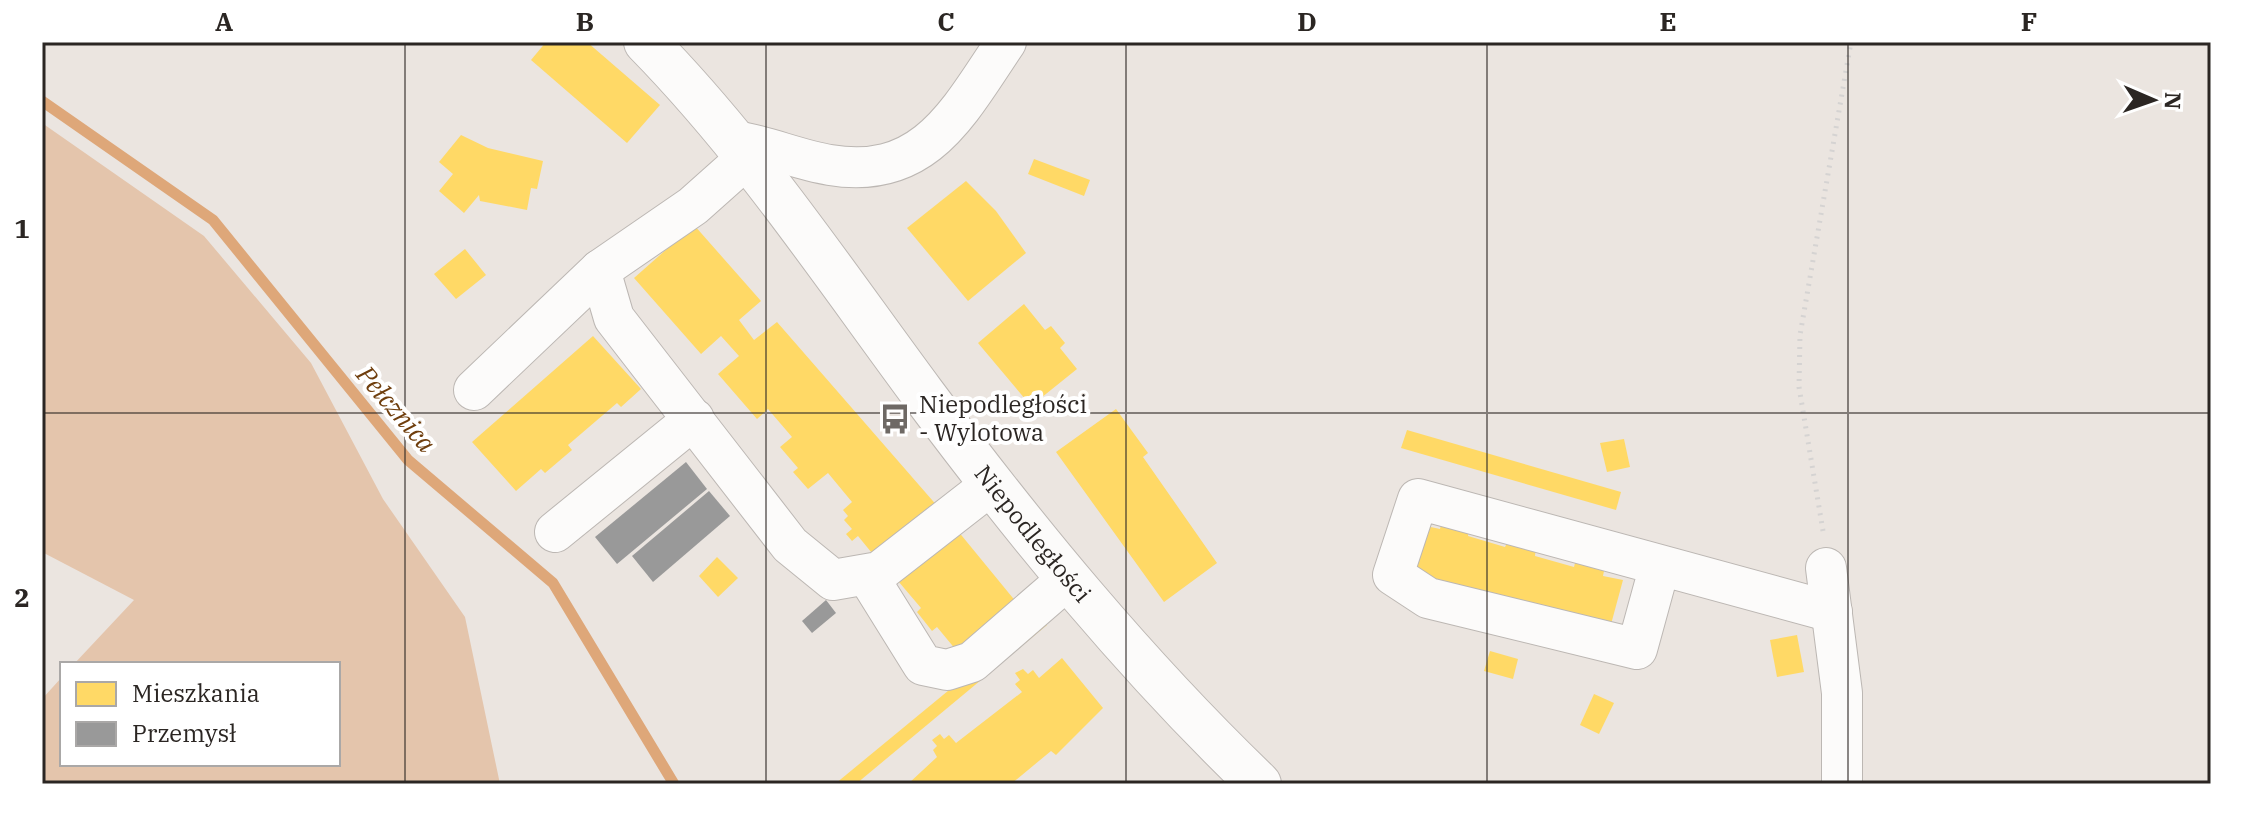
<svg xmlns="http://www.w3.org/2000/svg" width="2253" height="826" font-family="'IBM Plex Serif',serif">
  <rect width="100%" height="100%" fill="#ebe5e0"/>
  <polygon fill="#e4c5ac" points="42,123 204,236 311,363 383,499 465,617 500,784 42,784 42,699 62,677 62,764 338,764 338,664 74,664 134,600 42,552"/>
  <g fill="#ffd966">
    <polygon points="546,42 587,42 660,105 627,143 531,60"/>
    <polygon points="461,135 488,148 543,161 537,189 531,188 527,210 480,201 479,195 464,213 439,191 453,174 439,162"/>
    <polygon points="1034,159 1090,180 1084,196 1028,174"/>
    <polygon points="966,181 996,211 1026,253 968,301 907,228"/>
    <polygon points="694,225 761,301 739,320 754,340 777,322 939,508 876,558 858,536 852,541 846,534 852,529 844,520 848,516 843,510 852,502 828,473 808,489 793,472 798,468 780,447 792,437 768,409 757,419 718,374 739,356 721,336 701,354 634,278"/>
    <polygon points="465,249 486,275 456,299 434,274"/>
    <polygon points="1024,304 1045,330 1051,326 1065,343 1060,348 1077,369 1031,406 978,343"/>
    <polygon points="593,336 641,389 621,407 617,403 568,445 572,450 545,473 541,469 516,491 472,442"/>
    <polygon points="1116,409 1148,453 1143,457 1217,563 1164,602 1056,452"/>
    <polygon points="1407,430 1621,492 1616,510 1401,448"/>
    <polygon points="1624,439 1630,467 1607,472 1600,443"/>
    <polygon points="1442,520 1469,528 1468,536 1505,547 1509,539 1536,547 1535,556 1574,567 1576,559 1605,566 1603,576 1623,580 1610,628 1411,574 1426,526 1440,529"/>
    <polygon points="953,525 1021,608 961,656 937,627 932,631 917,612 921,608 893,575"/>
    <polygon points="717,557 738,578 718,597 699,576"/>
    <polygon points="1040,615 1047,625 856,784 835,784"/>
    <polygon points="1797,635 1804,672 1777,677 1770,640"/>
    <polygon points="1490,651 1518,659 1513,679 1484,671"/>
    <polygon points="1062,658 1103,708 1056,755 1051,751 1011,784 908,784 937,757 933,750 937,746 932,740 940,734 944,739 949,735 956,743 1022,692 1015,684 1020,680 1015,673 1023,669 1028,674 1033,670 1039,678"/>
    <polygon points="1594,694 1614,703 1599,734 1580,725"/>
  </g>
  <g fill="#999">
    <polygon points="686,462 707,489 617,564 595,537"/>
    <polygon points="709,491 730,516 653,582 632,556"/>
    <polygon points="826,600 836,613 812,633 802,621"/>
  </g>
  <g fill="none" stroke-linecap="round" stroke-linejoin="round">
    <polyline stroke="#dea779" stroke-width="11" points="42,101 213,220 408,460 553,583 674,784"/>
    <g stroke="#bcb7b3" stroke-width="42">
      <g id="minor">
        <path d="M735 141C768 146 798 160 830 165 926 181 959 111 1006 42"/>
        <polyline points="600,270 614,318 790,545 833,580 879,572 992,484"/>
        <polyline points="474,390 600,270 693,206 748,157"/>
        <polyline points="555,532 694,419"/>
        <polyline points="1660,565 1637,649 1428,598 1393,575 1418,499 1832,612"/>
        <polyline points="1826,568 1842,693 1842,784"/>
        <polyline points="867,575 923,665 947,670 972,662 1069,578"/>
      </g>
    </g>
    <g stroke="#bcb7b3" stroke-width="46">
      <g id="major">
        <path id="s1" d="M646 42C751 149 834 274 923 394 1026 532 1135 665 1259 784"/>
      </g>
    </g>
    <polyline stroke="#d5d3d2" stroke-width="5" stroke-dasharray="2 6" stroke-linecap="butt" points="1823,531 1799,387 1800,335 1851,42"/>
    <use href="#minor" stroke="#fcfbfa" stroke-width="40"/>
    <use href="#major" stroke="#fcfbfa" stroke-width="44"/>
  </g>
  <path fill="none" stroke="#2b2623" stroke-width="2" stroke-opacity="0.55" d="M405 42V784M766 42V784M1126 42V784M1487 42V784M1848 42V784M42 413H2211"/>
  <defs>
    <g id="bus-bare" transform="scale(2.4)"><path d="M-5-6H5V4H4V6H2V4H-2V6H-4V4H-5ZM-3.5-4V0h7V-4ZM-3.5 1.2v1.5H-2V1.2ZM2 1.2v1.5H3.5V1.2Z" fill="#6e6965" stroke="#fff" stroke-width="2.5" paint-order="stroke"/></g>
  </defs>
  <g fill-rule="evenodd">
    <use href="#bus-bare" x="895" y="419"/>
  </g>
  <g text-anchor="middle" stroke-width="8" stroke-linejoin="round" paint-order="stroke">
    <g font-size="24" fill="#2b2623" stroke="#fff" text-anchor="start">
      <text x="919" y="413">Niepodległości<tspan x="919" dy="28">- Wylotowa</tspan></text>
    </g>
    <g font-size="24" fill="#2b2623" stroke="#fff">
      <text dy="8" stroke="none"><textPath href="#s1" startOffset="626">Niepodległości</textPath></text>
    </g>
    <g font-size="26" font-style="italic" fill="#6f3e0d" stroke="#fff">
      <text transform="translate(396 409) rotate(49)" y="9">Pełcznica</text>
    </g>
  </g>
  <rect width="2253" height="826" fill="none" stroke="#ffffff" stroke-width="88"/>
  <rect x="60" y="662" width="280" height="104" fill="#ffffff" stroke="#aaa8a7" stroke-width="2"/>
  <rect x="76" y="682" width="40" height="24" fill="#ffd966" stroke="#aaa8a7" stroke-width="2"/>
  <text x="132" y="702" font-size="24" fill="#2b2623">Mieszkania</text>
  <rect x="76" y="722" width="40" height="24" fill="#999999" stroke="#aaa8a7" stroke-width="2"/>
  <text x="132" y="742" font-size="24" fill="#2b2623">Przemysł</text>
  <g transform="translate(2153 100) rotate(92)" stroke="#ffffff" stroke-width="6" paint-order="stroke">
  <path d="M0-6L14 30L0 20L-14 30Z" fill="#2b2623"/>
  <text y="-12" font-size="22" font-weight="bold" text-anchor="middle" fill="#2b2623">N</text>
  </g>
  <rect x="44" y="44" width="2165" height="738" fill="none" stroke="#2b2623" stroke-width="3"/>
  <g font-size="26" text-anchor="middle" font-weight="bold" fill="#2b2623">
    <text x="224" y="31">A</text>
    <text x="585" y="31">B</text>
    <text x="946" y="31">C</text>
    <text x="1307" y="31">D</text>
    <text x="1668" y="31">E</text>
    <text x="2029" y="31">F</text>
    <text x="22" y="238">1</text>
    <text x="22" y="607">2</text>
  </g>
</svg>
